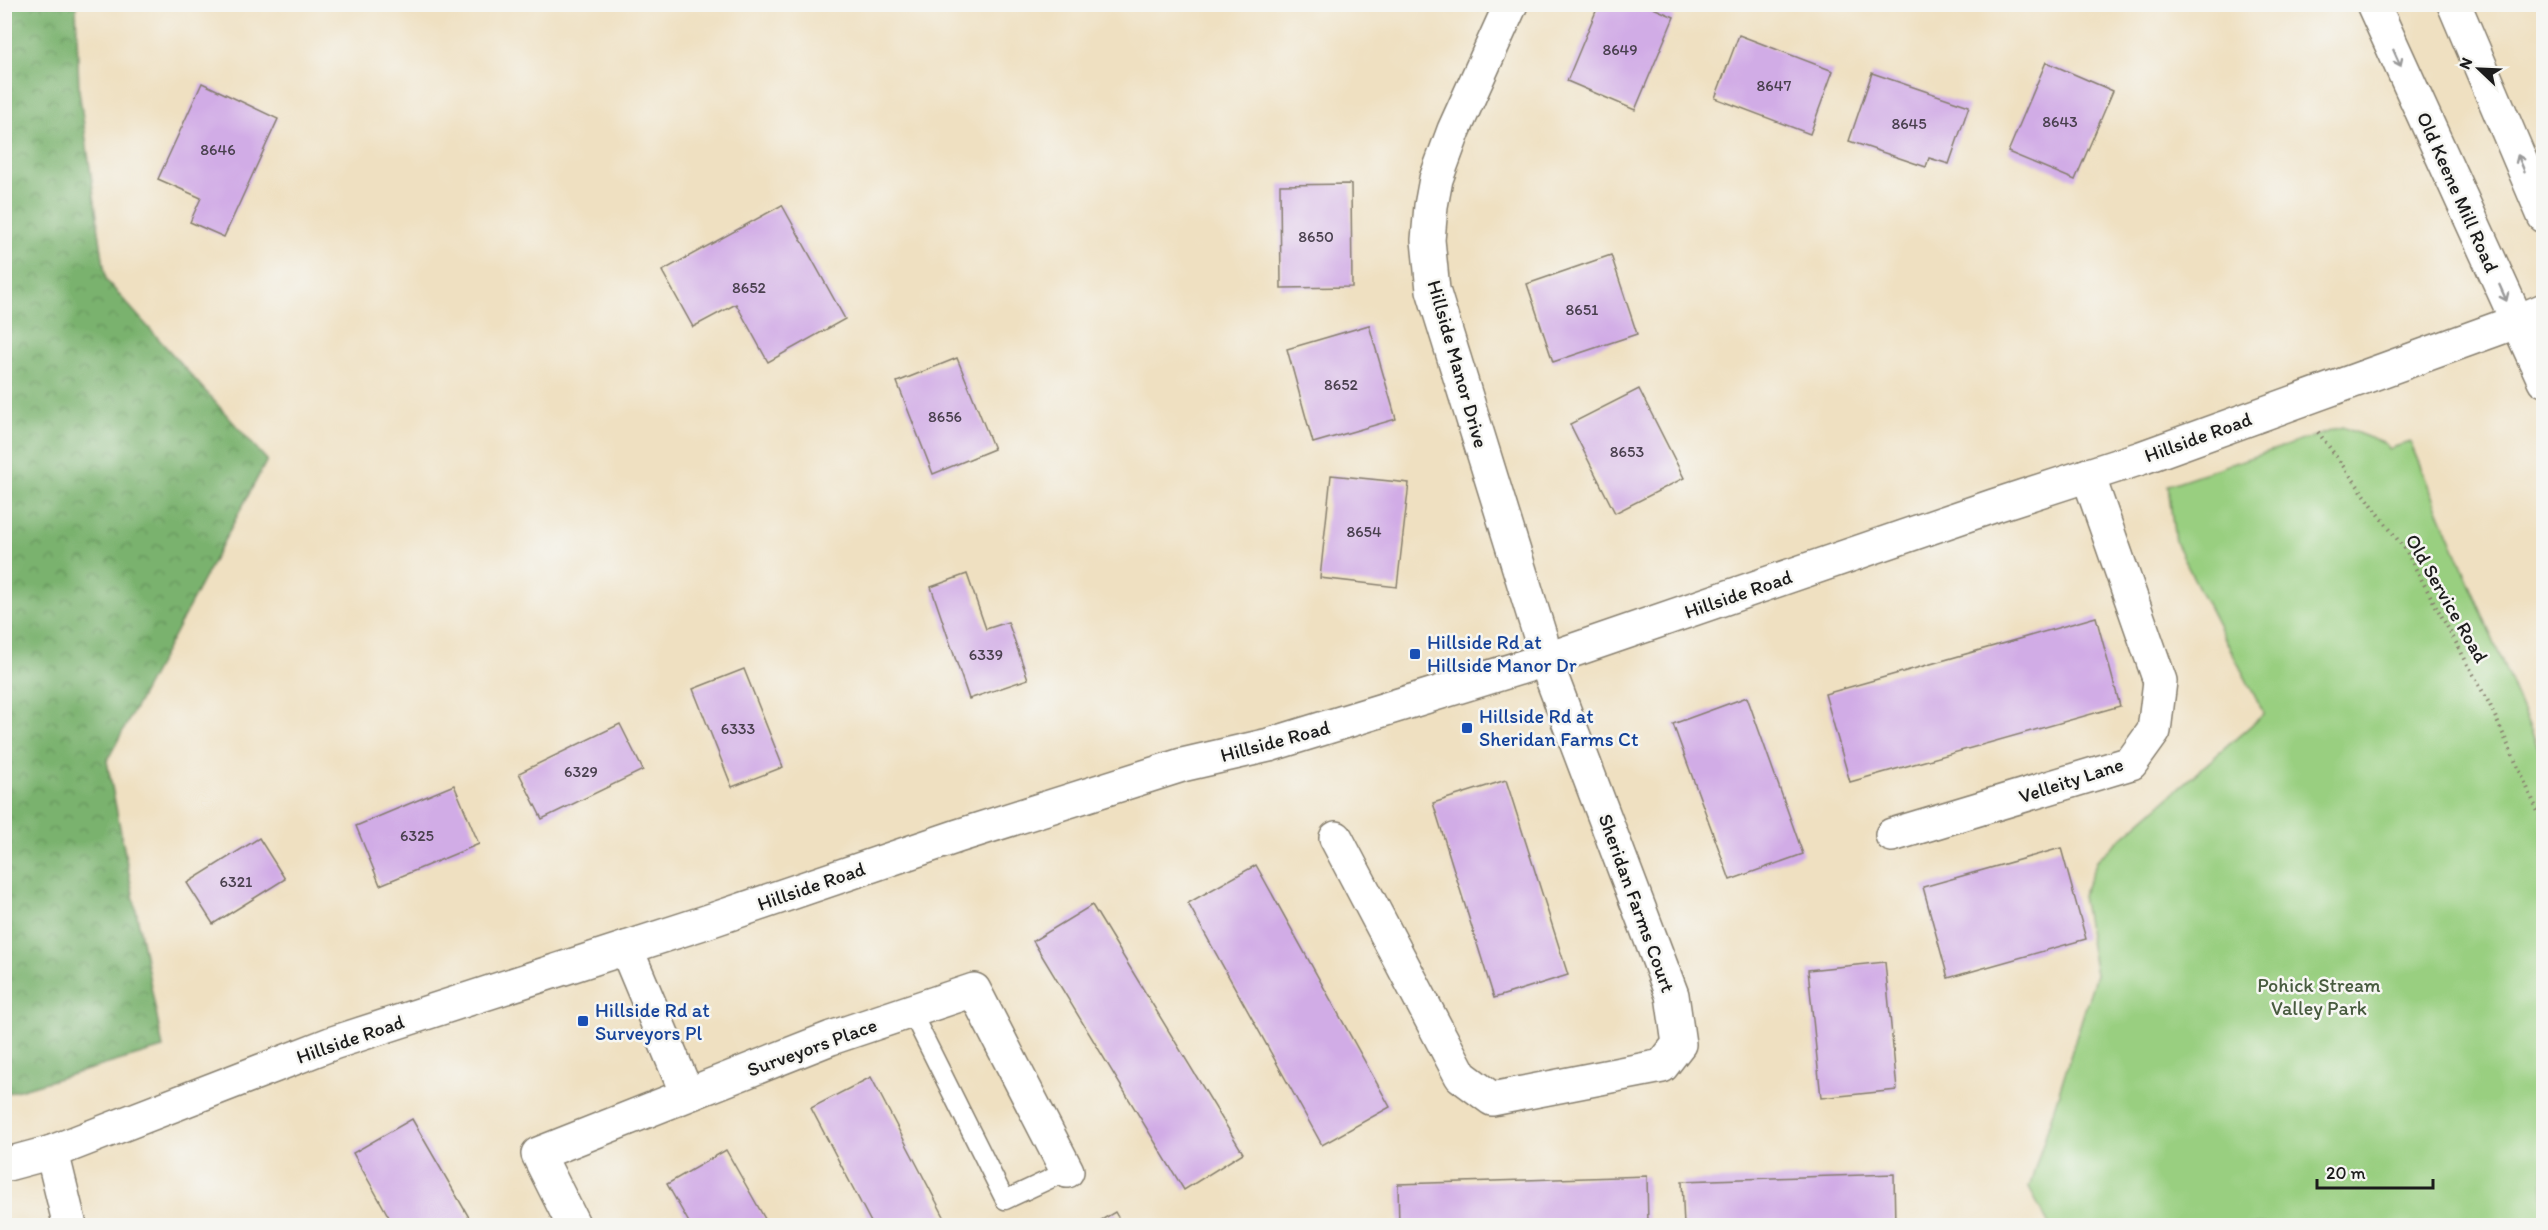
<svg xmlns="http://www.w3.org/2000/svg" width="2548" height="1230" font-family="Itim,sans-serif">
  <defs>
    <pattern id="forest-crowns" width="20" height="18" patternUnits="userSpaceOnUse" patternTransform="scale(1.5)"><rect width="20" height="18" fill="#7ab26e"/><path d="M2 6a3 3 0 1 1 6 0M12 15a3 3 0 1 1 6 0" fill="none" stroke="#63905a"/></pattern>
  </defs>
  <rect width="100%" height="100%" fill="#f6f6f2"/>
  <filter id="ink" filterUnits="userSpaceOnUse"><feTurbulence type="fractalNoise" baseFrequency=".0167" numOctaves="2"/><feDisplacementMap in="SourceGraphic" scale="12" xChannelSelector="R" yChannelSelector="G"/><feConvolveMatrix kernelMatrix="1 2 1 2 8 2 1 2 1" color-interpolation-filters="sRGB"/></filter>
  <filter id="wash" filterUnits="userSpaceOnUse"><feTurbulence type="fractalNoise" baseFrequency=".008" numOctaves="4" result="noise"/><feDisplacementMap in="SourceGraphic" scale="24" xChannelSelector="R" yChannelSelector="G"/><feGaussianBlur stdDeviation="1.35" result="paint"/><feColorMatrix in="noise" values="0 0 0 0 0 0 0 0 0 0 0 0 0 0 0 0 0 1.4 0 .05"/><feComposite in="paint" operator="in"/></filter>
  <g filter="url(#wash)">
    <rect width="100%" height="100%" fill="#efe0c1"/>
    <polygon fill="url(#forest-crowns)" stroke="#4b6745" stroke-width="1.5" points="5,4 76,5 79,90 106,280 267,460 107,761 163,1048 5,1094"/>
    <polygon fill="#99cf80" stroke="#5a764e" stroke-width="1.5" points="2342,427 2386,444 2388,449 2410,442 2543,759 2543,1225 2049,1225 2029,1188 2096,974 2082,896 2098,859 2264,714 2175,542 2168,485"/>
    <g id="blocks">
      <g fill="#d1ace6">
        <polygon points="1599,4 1644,4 1674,17 1635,110 1567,81"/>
        <polygon points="1739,35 1833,71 1810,134 1715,98"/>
        <polygon points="2046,62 2113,91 2075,180 2008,152"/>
        <polygon points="1872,73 1969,106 1949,164 1929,158 1926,167 1849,141"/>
        <polygon points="202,83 278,119 224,237 190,222 201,198 158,179"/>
        <polygon points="1351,184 1352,287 1281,288 1280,185"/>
        <polygon points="782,205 845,319 768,362 736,304 693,327 662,271"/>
        <polygon points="1611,255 1637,334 1553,362 1527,284"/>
        <polygon points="1369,325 1396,419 1313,443 1287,349"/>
        <polygon points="957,358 994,449 933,474 897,382"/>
        <polygon points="1639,389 1684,478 1615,513 1570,424"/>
        <polygon points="1331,475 1409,483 1397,587 1320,578"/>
        <polygon points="967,574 986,629 1008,622 1028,679 969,699 931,587"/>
        <polygon points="2096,617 2120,706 1850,782 1825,694"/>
        <polygon points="744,669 783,767 732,787 693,689"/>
        <polygon points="1747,697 1803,854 1730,880 1673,724"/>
        <polygon points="620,724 643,770 542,819 519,773"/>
        <polygon points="1506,780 1568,975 1494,998 1433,803"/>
        <polygon points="454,785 479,844 380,885 356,826"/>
        <polygon points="259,838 285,879 213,924 187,883"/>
        <polygon points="2061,848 2086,939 1948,978 1923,887"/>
        <polygon points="1256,865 1390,1107 1322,1145 1188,903"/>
        <polygon points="1092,905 1243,1153 1184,1190 1033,941"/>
        <polygon points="1885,962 1897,1090 1821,1098 1808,970"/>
        <polygon points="871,1077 949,1226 873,1226 811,1108"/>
        <polygon points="412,1119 474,1226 394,1226 353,1153"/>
        <polygon points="726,1150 769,1226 691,1226 667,1184"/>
        <polygon points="1894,1174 1895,1226 1684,1226 1682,1181"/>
        <polygon points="1647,1176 1648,1226 1399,1226 1398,1184"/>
        <polygon points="1115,1212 1123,1226 1091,1226"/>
      </g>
    </g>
  </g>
  <g filter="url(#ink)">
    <use href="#blocks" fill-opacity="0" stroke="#867e6e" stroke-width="1.5"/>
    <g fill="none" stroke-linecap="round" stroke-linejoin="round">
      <g stroke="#867e6e" stroke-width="21">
        <polyline id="service" points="911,1011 1005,1200 1067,1171"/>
      </g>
      <g stroke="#867e6e" stroke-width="36">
        <g id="minor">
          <polyline points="1892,835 2131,763 2154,731 2160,681 2088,475"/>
          <polyline points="1336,838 1461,1076 1492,1099 1662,1066 1679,1044 1672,995 1545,660 1541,639 1433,290 1428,240 1431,206 1436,179 1454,130 1511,4"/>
          <polyline points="626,948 687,1094"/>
          <polyline points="52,1152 70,1226"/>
          <polyline points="574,1226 538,1154 831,1038 974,990 1067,1171"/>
        </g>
      </g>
      <g stroke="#867e6e" stroke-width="36">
        <polyline id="tertiary" points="4,1165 52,1152 333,1043 706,922 958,836 1182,765 1269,745 1545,660 1993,506 2141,458 2516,322 2544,310"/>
      </g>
      <g stroke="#867e6e" stroke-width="36">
        <g id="primary">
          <polyline points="2373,4 2544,380"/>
          <polyline points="2454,4 2544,216"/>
        </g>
      </g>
      <polyline stroke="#867e6e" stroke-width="4" stroke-dasharray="1.5 4.5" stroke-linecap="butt" points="2318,432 2406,551 2490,705 2544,825"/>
      <use href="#service" stroke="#fff" stroke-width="18"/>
      <use href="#minor" stroke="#fff" stroke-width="33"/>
      <use href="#tertiary" stroke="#fff" stroke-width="33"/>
      <use href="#primary" stroke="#fff" stroke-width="33"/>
    </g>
    <defs><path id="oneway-shaft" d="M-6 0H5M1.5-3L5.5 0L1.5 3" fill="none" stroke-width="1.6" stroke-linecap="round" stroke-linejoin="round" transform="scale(1.5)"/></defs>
    <g stroke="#999">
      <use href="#oneway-shaft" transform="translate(2397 58) rotate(66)"/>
      <use href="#oneway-shaft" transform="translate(2521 163) rotate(-113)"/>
      <use href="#oneway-shaft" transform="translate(2503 293) rotate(66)"/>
    </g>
  </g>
  <g fill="#1a4fb4" stroke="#f6f6f2" stroke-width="2">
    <rect x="1409" y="648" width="12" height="12" rx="3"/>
    <rect x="1461" y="722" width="12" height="12" rx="3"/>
    <rect x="577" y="1015" width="12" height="12" rx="3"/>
  </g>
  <g text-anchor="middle" stroke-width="5" stroke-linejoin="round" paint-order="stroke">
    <g font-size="16" fill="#49404e">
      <text x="1620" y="55">8649</text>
      <text x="1774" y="91">8647</text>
      <text x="2060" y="127">8643</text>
      <text x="1909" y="129">8645</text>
      <text x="218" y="155">8646</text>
      <text x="1316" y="242">8650</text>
      <text x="749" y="293">8652</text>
      <text x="1582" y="315">8651</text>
      <text x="1341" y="390">8652</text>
      <text x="945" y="422">8656</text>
      <text x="1627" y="457">8653</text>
      <text x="1364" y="537">8654</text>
      <text x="986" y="660">6339</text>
      <text x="738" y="734">6333</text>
      <text x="581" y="777">6329</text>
      <text x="417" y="841">6325</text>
      <text x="236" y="887">6321</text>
    </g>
    <g font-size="20" fill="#1c1c1c" stroke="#f6f6f2">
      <text transform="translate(2458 192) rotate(66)" y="7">Old Keene Mill Road</text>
      <text transform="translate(1458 364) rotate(74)" y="7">Hillside Manor Drive</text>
      <text transform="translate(2198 437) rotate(-20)" y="7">Hillside Road</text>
      <text transform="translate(1738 594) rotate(-19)" y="7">Hillside Road</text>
      <text transform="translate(2447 598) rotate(60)" y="7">Old Service Road</text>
      <text transform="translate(1275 741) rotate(-15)" y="7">Hillside Road</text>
      <text transform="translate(2071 780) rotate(-18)" y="7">Velleity Lane</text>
      <text transform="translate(811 886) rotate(-19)" y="7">Hillside Road</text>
      <text transform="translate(1637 903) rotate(70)" y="7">Sheridan Farms Court</text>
      <text transform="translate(350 1039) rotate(-19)" y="7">Hillside Road</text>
      <text transform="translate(812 1047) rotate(-20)" y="7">Surveyors Place</text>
    </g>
    <g font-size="20" fill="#164399" stroke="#f6f6f2" text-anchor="start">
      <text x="1427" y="649">Hillside Rd at<tspan x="1427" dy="23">Hillside Manor Dr</tspan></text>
      <text x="1479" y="723">Hillside Rd at<tspan x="1479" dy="23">Sheridan Farms Ct</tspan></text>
      <text x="595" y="1017">Hillside Rd at<tspan x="595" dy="23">Surveyors Pl</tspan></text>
    </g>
    <g font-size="20" fill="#485b3f" stroke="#f6f6f2">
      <text x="2319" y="992">Pohick Stream<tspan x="2319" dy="23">Valley Park</tspan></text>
    </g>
  </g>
  <rect width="2548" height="1230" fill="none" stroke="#f6f6f2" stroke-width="24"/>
  <g transform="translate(2479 69) rotate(293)" stroke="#f6f6f2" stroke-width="4.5" paint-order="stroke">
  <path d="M0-4.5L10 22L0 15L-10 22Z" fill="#1c1c1c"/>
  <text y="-9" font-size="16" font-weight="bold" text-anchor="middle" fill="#1c1c1c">N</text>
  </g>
  <path d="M2317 1179v9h116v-9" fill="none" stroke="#1c1c1c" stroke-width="3"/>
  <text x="2326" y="1179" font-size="18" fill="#1c1c1c" stroke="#f6f6f2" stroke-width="4.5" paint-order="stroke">20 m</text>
</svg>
